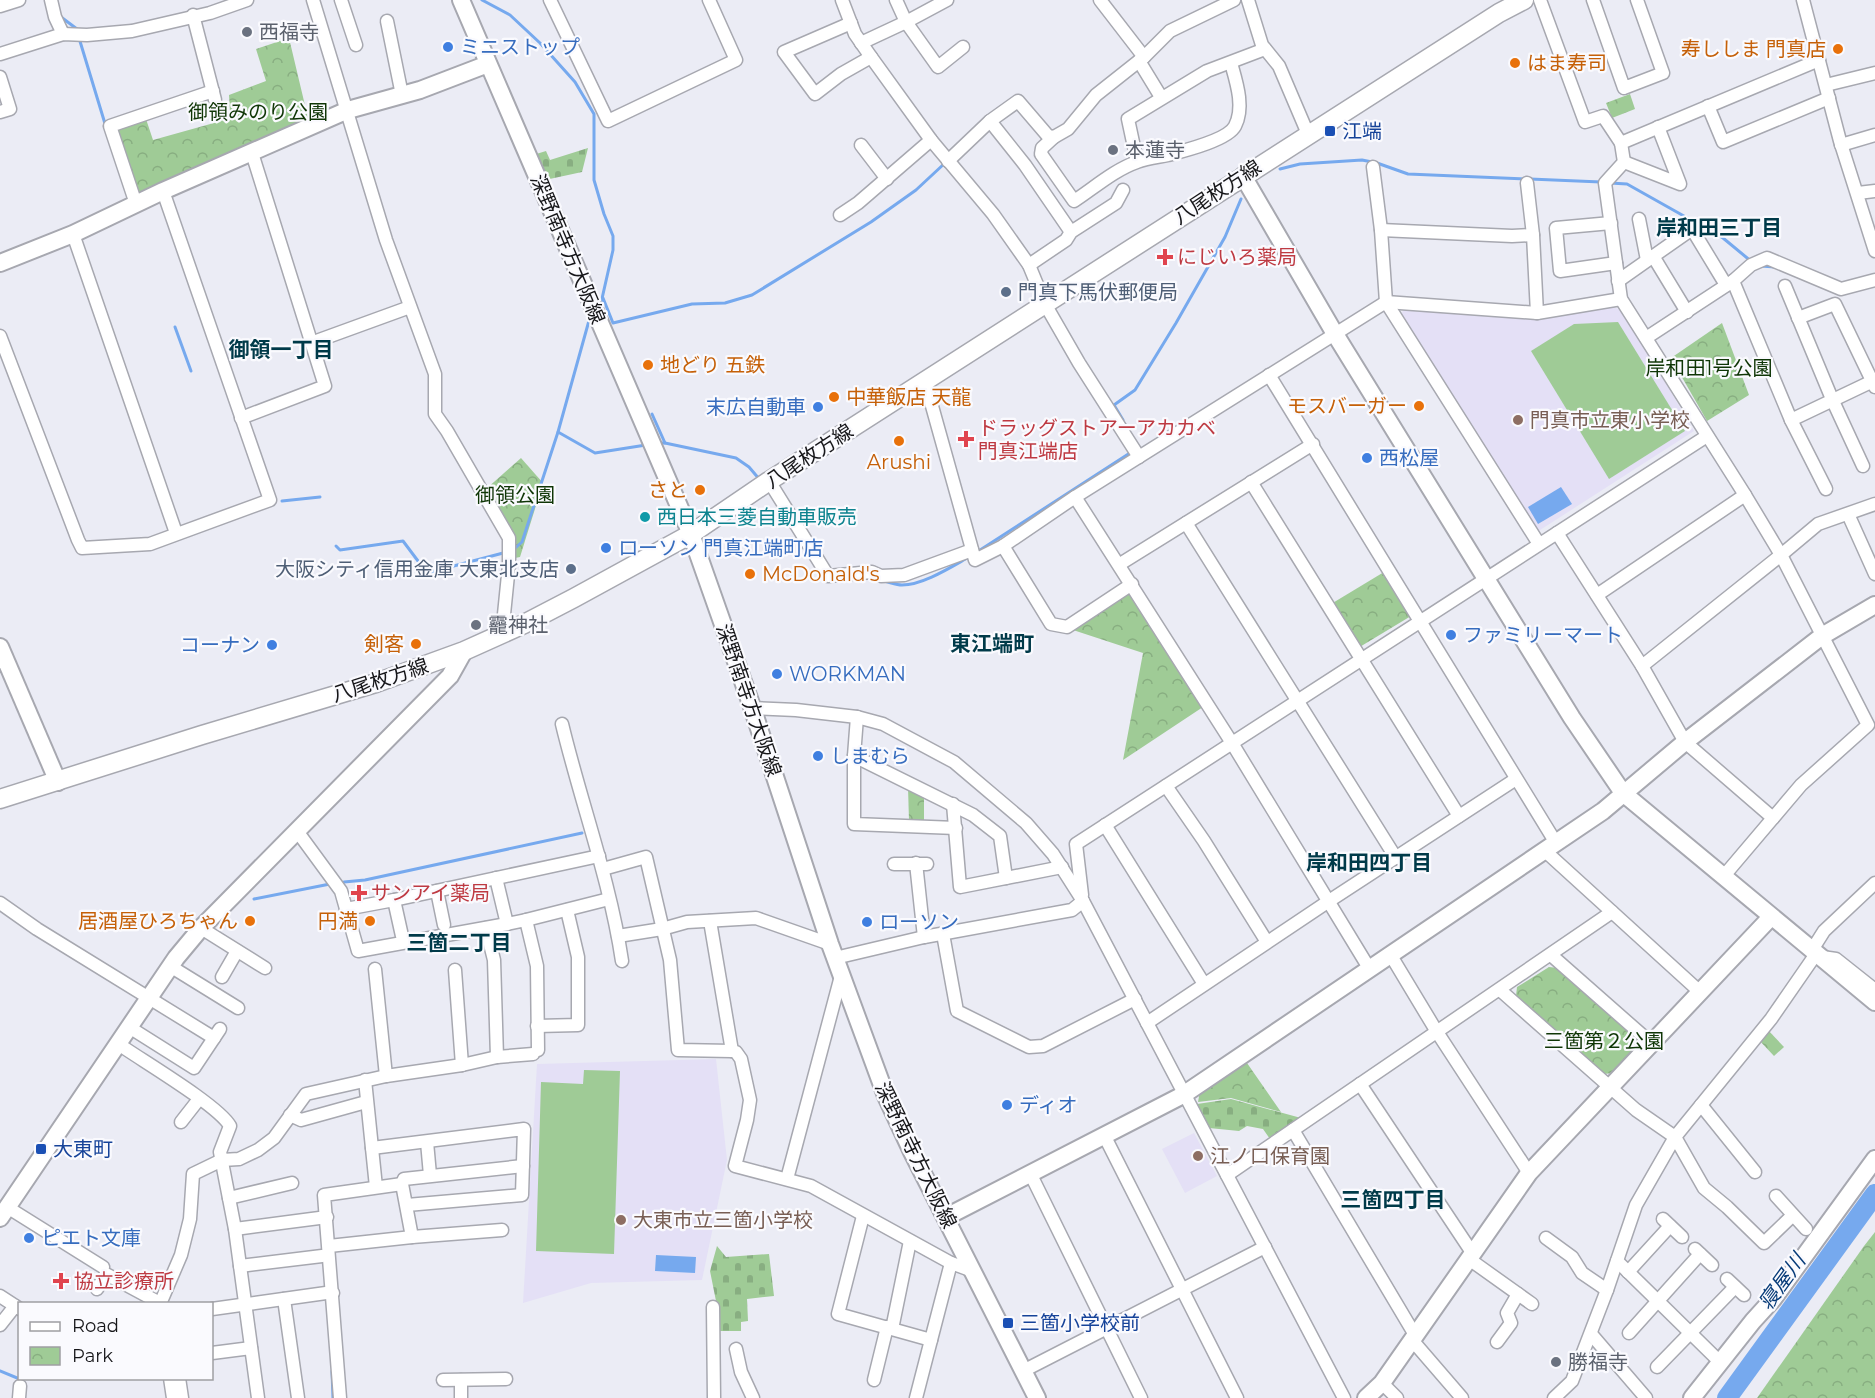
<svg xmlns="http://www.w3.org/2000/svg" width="1875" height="1398" font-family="Montserrat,'Noto Sans JP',sans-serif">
  <defs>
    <pattern id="cemetery-stones" width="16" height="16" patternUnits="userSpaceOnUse" patternTransform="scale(1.5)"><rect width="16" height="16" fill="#9fcb96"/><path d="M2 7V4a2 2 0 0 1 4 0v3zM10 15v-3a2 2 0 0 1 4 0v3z" fill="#88ae81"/></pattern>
    <pattern id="park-crowns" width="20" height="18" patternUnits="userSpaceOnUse" patternTransform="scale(1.5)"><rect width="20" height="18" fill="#9fcb96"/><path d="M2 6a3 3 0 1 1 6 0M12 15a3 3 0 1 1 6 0" fill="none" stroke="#88ae81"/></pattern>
  </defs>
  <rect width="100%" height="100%" fill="#ebecf5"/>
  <g fill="#e4e0f6">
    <polygon points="1611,306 1623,311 1694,431 1537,532 1401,316 1404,308 1549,318"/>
    <polygon points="716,1059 727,1160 702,1280 591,1283 523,1303 537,1064"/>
    <polygon points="1194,1133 1217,1176 1185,1193 1162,1149"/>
  </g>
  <g fill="#9fcb96">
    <polygon points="1618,322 1685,431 1609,479 1531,351 1574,324"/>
    <polygon points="584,1070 620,1071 614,1254 536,1251 541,1082 583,1084"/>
  </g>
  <g fill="url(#cemetery-stones)">
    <polygon points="588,148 582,172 545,180 533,155 546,151 550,160"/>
    <polygon points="1231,1099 1301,1118 1270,1139 1263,1129 1247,1126 1239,1131 1209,1128 1197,1104"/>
    <polygon points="717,1246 726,1257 769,1254 774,1296 747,1299 748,1321 741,1322 741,1331 718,1331 717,1306 710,1271"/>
  </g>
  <g fill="url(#park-crowns)">
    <polygon points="289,38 308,118 137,195 115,128 146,119 153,140 221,121 220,115 230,111 229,95 266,81 256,49"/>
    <polygon points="1630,94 1635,109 1612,118 1606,103"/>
    <polygon points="1722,323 1749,395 1707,421 1671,358"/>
    <polygon points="521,458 543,483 520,557 515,558 486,489"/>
    <polygon points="1384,572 1411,616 1358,648 1331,604"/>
    <polygon points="1131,589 1203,707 1123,760 1143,653 1073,630"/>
    <polygon points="908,787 924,794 924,822 909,821"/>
    <polygon points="1549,967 1558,968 1639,1038 1640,1047 1613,1073 1604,1074 1516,996 1517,987"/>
    <polygon points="1768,1030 1784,1047 1774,1056 1758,1039"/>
    <polygon points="1247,1063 1281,1112 1231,1098 1198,1102 1200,1091"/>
    <polygon points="1875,1232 1875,1398 1757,1398 1864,1246"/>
  </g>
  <g fill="#76a9ee">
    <polygon points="1561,487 1572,504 1538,524 1528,507"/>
    <polygon points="656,1255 696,1257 695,1273 655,1271"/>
  </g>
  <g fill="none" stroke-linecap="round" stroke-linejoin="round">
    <g stroke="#76a9ee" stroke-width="3">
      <polyline points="482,0 510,15 540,43 575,82 594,114 594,180 604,214 613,236 613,250 601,303"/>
      <polyline points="61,17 77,29"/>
      <polyline points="79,38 106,127"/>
      <polyline points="1280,169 1300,164 1362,160 1377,163 1408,174 1601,182"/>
      <polyline points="1610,183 1627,184 1723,238 1752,262"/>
      <polyline points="1761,266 1775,267"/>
      <polyline points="603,298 613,323 692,304 725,303 752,295 871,222 916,190 945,163"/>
      <polyline points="175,327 191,371"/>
      <polyline points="652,414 665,443"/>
      <polyline points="1123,420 1114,405 1135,390 1176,323 1225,237 1241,199"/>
      <polyline points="558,432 595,453 646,445"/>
      <polyline points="658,443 665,443 736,458 749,467 760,480"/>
      <polyline points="282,501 320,497"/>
      <polyline points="336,546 340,550 403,541 427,573 507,552"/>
      <polyline points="513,550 522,542 558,432 590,317"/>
      <polyline points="977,552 1133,451"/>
      <path d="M883 581C889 582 896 585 902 585 923 585 951 567 969 557"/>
      <polyline points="344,882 365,880 582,833"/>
      <polyline points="254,899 330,884"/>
      <polyline points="0,1371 22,1380"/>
      <polyline points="332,1371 333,1398"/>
    </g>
    <polyline stroke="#76a9ee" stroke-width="20" points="1727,1398 1875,1194"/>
    <g stroke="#a7a8b0" stroke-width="15">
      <g id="street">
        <polyline points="51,0 55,17 63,34"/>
        <polyline points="313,0 386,240 435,374 435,414 447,431 509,538 509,565 502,634"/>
        <polyline points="341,0 356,45"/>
        <polyline points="550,0 608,121 736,60 709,0"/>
        <polyline points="842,0 855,34 871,57 931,140 993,214 1029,265 1045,304 1079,363 1139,457"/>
        <polyline points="896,0 906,22 938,67 963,47"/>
        <polyline points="1100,0 1144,57"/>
        <polyline points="1248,0 1262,45 1279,66 1308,134"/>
        <polyline points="1540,0 1585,122 1603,116 1621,143"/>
        <polyline points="1593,0 1624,88 1663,73 1637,0"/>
        <polyline points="1803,0 1840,141 1875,251"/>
        <polyline points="0,6 19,0"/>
        <polyline points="193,15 215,100"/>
        <polyline points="387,21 402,95"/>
        <polyline points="851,23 784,52 815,94 841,74 871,57"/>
        <polyline points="861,43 906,22 947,0"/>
        <polyline points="0,54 63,34 87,35 132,31 210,13 247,0"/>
        <polyline points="1139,61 1161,97"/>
        <polyline points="0,77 10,109 0,112"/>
        <polyline points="1826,85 1875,73"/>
        <polyline points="1708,106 1723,142 1829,98"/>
        <polyline points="990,121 1025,165 1071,232"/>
        <path d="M1054 137 1042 148 1041 154 1074 201C1094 188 1114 170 1137 162 1146 158 1158 157 1168 155 1183 151 1228 140 1235 126 1245 107 1236 81 1231 63"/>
        <polyline points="861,145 887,179"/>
        <polyline points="1841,145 1875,135"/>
        <polyline points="948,161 990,121 1018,101 1048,136 1054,137 1068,129 1096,95 1144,57 1170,31 1234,0"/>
        <polyline points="1137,161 1128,119 1207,71 1265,49"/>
        <polyline points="1624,162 1680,184 1658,127"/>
        <polyline points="1373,167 1381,230 1386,302 1539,544"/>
        <polyline points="1527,183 1533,235 1537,313"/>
        <polyline points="1858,193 1875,191"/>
        <polyline points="136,204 110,126 213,91"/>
        <polyline points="840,215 858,203 931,140"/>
        <polyline points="1639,219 1647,260"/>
        <polyline points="1611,223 1556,228 1560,271 1616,263"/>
        <polyline points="1381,230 1512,236 1533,235"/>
        <polyline points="73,234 176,533"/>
        <polyline points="1653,256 1687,312"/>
        <polyline points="1029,265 1066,240 1071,232 1116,203 1123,190"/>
        <polyline points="1618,281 1692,229 1726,285"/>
        <polyline points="1733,281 1751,265 1767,258 1841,289 1875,280"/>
        <polyline points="1785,286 1832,399 1863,466"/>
        <polyline points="1798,318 1835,304 1875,387"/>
        <polyline points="0,336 78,540 82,548 150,544 270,500 163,191"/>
        <polyline points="1646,338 1733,281 1791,420 1875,380"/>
        <polyline points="311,343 410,307"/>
        <polyline points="1269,375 1556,843"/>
        <polyline points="925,381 975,560 1003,546 1075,497 1386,302 1537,313 1621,299"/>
        <polyline points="241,418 325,386 252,153"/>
        <polyline points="1791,420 1826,489"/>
        <polyline points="769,481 828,576 872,572 881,576 904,575 972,550"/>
        <polyline points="1251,482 1459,816"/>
        <polyline points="1075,497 1232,743 1369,968"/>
        <polyline points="1848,514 1875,574"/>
        <polyline points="1186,523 1396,858"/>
        <polyline points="1557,533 1642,666 1685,742 1773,818"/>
        <polyline points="1003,546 1051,624 1067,627 1132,584"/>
        <polyline points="1120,564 1313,444"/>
        <polyline points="1597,595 1745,495"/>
        <polyline points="1642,666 1781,555 1818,524 1875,504"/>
        <polyline points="752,708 796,710 857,717 883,724 954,762 1026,823 1053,854 1083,901 1344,1398"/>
        <polyline points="857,717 854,756 854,824 956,828"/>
        <path d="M562 724C581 803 610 880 622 961"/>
        <polyline points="854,756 973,815 1000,836 1006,878"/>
        <polyline points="1166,786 1204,841 1267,942"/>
        <polyline points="953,804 960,887 1062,867"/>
        <polyline points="1105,825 1204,984"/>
        <polyline points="297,831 341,891 358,951 507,924"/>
        <polyline points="1544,850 1699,991"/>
        <polyline points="916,863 924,937"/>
        <polyline points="894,864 927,864"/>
        <polyline points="603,869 646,857 670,960 678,1050 732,1051"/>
        <polyline points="1723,877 1801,785 1868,725 1781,555 1745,495 1621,299 1605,183 1624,162 1621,143 1819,60"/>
        <polyline points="496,878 507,924 526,920 537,966 538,1050"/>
        <polyline points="437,891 444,925"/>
        <polyline points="1082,895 1076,844 1707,436"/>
        <polyline points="394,900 402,936"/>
        <polyline points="0,903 37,929 214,1038"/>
        <polyline points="346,909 394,900 599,856"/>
        <polyline points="526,920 609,899"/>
        <polyline points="710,921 732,1051 736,1052 741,1059 750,1100 747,1120 735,1166 811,1186 951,1263 973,1271"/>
        <polyline points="201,928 265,968"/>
        <polyline points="486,928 494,960 497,1057"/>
        <polyline points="943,934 957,1011 1029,1047 1043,1046 1135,999"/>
        <polyline points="618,936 662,929 687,922 756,918 830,944"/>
        <polyline points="1812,950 1824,931 1875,883"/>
        <polyline points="1390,954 1437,1032 1529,1173"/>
        <polyline points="1551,955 1651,1043"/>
        <polyline points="1822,957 1836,959 1875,990"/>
        <polyline points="835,958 924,937 1072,910 1083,901"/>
        <polyline points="170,966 238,1008"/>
        <polyline points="375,969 386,1076"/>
        <polyline points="455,970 462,1065"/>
        <polyline points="222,977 237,951"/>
        <polyline points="1500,990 1636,1110 1675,1137 1704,1188 1727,1207 1764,1243 1792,1216"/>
        <polyline points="1147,1023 1329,901 1516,779"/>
        <polyline points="537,1026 578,1025 578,957 567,910"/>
        <polyline points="129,1027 194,1068 220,1029"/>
        <path d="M117 1043C141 1060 218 1105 230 1126L220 1152 235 1229 258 1398"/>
        <polyline points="365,1080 376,1187"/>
        <polyline points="1360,1084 1473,1254"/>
        <polyline points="1701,1105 1755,1172"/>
        <polyline points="290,1115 301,1120 366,1102"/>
        <polyline points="181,1122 199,1099"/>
        <polyline points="1293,1130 1415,1335"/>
        <polyline points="1104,1135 1237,1398"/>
        <polyline points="427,1142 430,1175"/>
        <polyline points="372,1148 524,1129 522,1195 407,1205"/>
        <polyline points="1030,1173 1141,1398"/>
        <polyline points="1227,1175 1612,912"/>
        <polyline points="787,1179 841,976"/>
        <polyline points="1776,1196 1806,1229"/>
        <polyline points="229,1198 292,1183"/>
        <polyline points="7,1207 103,1267"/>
        <polyline points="863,1216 838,1314 931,1340 951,1263"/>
        <polyline points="1663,1219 1682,1237"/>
        <polyline points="235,1229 327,1217"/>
        <polyline points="412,1237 402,1184 404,1179 523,1166"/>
        <polyline points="1546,1238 1572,1257 1582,1273 1607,1290"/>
        <polyline points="329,1246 412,1237 502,1230"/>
        <polyline points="1695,1249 1712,1265"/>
        <polyline points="1469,1259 1532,1304"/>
        <polyline points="1617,1261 1721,1363"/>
        <polyline points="240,1266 322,1256"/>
        <polyline points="1628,1272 1670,1226"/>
        <polyline points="1727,1279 1744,1295"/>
        <polyline points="97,1289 106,1274 160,1303"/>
        <polyline points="0,1296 20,1309"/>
        <polyline points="284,1299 298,1398"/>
        <polyline points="160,1304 181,1255 190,1219 193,1174 222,1160 239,1159 258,1150 274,1138 306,1094 386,1076 462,1065 497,1057 533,1054"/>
        <polyline points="713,1307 714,1398"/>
        <polyline points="212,1309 326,1293 333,1293"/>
        <polyline points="0,1325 15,1306"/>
        <polyline points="892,1329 910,1241"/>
        <polyline points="1629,1333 1700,1254"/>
        <polyline points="1591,1334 1646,1398"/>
        <polyline points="1412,1340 1462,1398"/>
        <polyline points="1497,1342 1511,1323 1507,1313 1518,1294"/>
        <polyline points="736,1349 741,1372 753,1398"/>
        <polyline points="212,1353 251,1348"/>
        <polyline points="1657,1367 1735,1287"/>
        <polyline points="1023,1371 1265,1247"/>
        <polyline points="170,1378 173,1398"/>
        <polyline points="179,1378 182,1398"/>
        <polyline points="443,1380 506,1379"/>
        <polyline points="461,1380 461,1398"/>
        <polyline points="874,1380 887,1327"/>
        <polyline points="1382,1383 1397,1398"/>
        <polyline points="19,1398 20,1386"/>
        <polyline points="340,1398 324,1195 402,1184"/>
        <polyline points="916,1398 931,1340"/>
        <polyline points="1554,1398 1572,1381 1607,1290 1636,1205 1675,1137 1771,1019 1816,954"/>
      </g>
    </g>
    <g stroke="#a7a8b0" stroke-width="20">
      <g id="secondary">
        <polyline points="461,0 691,534 751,704 830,944 886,1096 912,1152 1037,1398"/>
        <polyline points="1243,176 1335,334 1572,718 1623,793 1875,1002"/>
        <polyline points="0,263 73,234 163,191 348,110 420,90 488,64"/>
        <polyline points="0,647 58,782"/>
        <polyline points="946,1217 1183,1095 1603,811 1685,742 1822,636 1875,605"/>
        <polyline points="0,1218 176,958 201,928 450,676 464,651"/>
        <polyline points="1366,1398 1382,1383 1529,1173 1771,917"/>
        <polyline points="1692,1398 1753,1321 1773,1299 1875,1159"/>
      </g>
    </g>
    <g stroke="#a7a8b0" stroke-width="21">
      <polyline id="primary" points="0,799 202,735 376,683 464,651 524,624 574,598 691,534 769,481 1499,13 1524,0"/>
    </g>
    <use href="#street" stroke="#fff" stroke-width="12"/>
    <use href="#secondary" stroke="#fff" stroke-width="16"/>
    <use href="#primary" stroke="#fff" stroke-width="18"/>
  </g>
  <g fill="#6b7280" stroke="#fafafe" stroke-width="2">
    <circle cx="247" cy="32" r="6"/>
    <circle cx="1113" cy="150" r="6"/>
    <circle cx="476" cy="625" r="6"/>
    <circle cx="1556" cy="1362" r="6"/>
  </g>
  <g fill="#3f7fe0" stroke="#fafafe" stroke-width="2">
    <circle cx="448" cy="47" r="6"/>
    <circle cx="818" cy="407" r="6"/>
    <circle cx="1367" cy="458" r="6"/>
    <circle cx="606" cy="548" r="6"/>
    <circle cx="1451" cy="635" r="6"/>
    <circle cx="272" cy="645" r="6"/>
    <circle cx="777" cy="674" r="6"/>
    <circle cx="818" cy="756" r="6"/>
    <circle cx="867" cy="922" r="6"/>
    <circle cx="1007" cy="1105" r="6"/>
    <circle cx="29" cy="1238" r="6"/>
  </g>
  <g fill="#e8710a" stroke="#fafafe" stroke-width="2">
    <circle cx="1838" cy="49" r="6"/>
    <circle cx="1515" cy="63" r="6"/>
    <circle cx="648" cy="365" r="6"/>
    <circle cx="834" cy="397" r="6"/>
    <circle cx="1419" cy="406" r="6"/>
    <circle cx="899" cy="441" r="6"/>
    <circle cx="700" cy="490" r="6"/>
    <circle cx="750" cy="574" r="6"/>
    <circle cx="416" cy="644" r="6"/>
    <circle cx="250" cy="921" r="6"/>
    <circle cx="370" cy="921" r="6"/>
  </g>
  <g fill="#1a4fb4" stroke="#fafafe" stroke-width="2">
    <rect x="1324" y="125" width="12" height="12" rx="3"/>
    <rect x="35" y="1143" width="12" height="12" rx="3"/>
    <rect x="1002" y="1317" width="12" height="12" rx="3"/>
  </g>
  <g fill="#e0444e" stroke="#fafafe" stroke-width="2">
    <path d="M1162 248h6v6h6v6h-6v6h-6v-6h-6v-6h6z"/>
    <path d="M963 430h6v6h6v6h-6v6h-6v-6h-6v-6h6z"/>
    <path d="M356 884h6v6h6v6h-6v6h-6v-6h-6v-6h6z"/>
    <path d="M58 1272h6v6h6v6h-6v6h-6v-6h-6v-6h6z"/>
  </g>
  <g fill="#5c6f8a" stroke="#fafafe" stroke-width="2">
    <circle cx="1006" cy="292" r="6"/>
    <circle cx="571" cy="569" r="6"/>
  </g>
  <g fill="#8d6e63" stroke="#fafafe" stroke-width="2">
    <circle cx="1518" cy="420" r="6"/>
    <circle cx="1198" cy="1156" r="6"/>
    <circle cx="621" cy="1220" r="6"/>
  </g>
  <circle fill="#0f9aa8" stroke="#fafafe" stroke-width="2" cx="645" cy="517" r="6"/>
  <g text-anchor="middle" stroke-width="4.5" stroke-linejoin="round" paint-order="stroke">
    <g font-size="20" fill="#5b616d" stroke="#fafafe" text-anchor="start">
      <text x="259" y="39">西福寺</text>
      <text x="1125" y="157">本蓮寺</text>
      <text x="488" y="632">龗神社</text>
      <text x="1568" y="1369">勝福寺</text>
    </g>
    <g font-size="20" fill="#366cbe" stroke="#fafafe" text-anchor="start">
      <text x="460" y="54">ミニストップ</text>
      <text x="806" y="414" text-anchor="end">末広自動車</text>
      <text x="1379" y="465">西松屋</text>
      <text x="618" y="555">ローソン 門真江端町店</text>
      <text x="1463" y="642">ファミリーマート</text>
      <text x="260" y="652" text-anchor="end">コーナン</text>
      <text x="789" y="681">WORKMAN</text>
      <text x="830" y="763">しまむら</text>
      <text x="879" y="929">ローソン</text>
      <text x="1019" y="1112">ディオ</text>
      <text x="41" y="1245">ピエト文庫</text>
    </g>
    <g font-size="20" fill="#c56008" stroke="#fafafe" text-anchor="end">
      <text x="1826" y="56">寿ししま 門真店</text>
      <text x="1527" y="70" text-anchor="start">はま寿司</text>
      <text x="660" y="372" text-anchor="start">地どり 五鉄</text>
      <text x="846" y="404" text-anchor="start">中華飯店 天龍</text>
      <text x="1407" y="413">モスバーガー</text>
      <text x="899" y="469" text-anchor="middle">Arushi</text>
      <text x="688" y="497">さと</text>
      <text x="762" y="581" text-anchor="start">McDonald's</text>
      <text x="404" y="651">剣客</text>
      <text x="238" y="928">居酒屋ひろちゃん</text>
      <text x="358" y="928">円満</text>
    </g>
    <g font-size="20" fill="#0f3606" stroke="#fafafe">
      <text x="258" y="119">御領みのり公園</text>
      <text x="1709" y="375">岸和田1号公園</text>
      <text x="515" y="502">御領公園</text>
      <text x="1604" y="1048">三箇第２公園</text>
    </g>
    <g font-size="20" fill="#164399" stroke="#fafafe" text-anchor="start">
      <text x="1342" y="138">江端</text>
      <text x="53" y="1156">大東町</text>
      <text x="1020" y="1330">三箇小学校前</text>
    </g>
    <g font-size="20" fill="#161619" stroke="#fafafe">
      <text transform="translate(1217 192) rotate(-33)" y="7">八尾枚方線</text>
      <text transform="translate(568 249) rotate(67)" y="7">深野南寺方大阪線</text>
      <text transform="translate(809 456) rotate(-33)" y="7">八尾枚方線</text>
      <text transform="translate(380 680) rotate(-18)" y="7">八尾枚方線</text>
      <text transform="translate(749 700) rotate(71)" y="7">深野南寺方大阪線</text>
      <text transform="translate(916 1155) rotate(64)" y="7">深野南寺方大阪線</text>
    </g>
    <g font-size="20" fill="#be3a42" stroke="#fafafe" text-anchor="start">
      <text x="1177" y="264">にじいろ薬局</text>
      <text x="978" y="435">ドラッグストアーアカカベ<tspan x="978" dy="23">門真江端店</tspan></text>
      <text x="371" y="900">サンアイ薬局</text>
      <text x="74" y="1288">協立診療所</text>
    </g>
    <g font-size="20" fill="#4e5e75" stroke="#fafafe" text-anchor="start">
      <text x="1018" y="299">門真下馬伏郵便局</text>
      <text x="559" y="576" text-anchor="end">大阪シティ信用金庫 大東北支店</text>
    </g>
    <g font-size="20" fill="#785e54" stroke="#fafafe" text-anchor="start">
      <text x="1530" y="427">門真市立東小学校</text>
      <text x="1210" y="1163">江ノ口保育園</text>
      <text x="633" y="1227">大東市立三箇小学校</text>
    </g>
    <g font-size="20" fill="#0d838f" stroke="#fafafe" text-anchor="start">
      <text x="657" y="524">西日本三菱自動車販売</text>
    </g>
    <g font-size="21" font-weight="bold" fill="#003a49" stroke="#fafafe">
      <text x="1719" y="235">岸和田三丁目</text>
      <text x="281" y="357">御領一丁目</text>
      <text x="992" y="651">東江端町</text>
      <text x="1369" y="870">岸和田四丁目</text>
      <text x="459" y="950">三箇二丁目</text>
      <text x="1393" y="1207">三箇四丁目</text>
    </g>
    <g font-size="21" font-style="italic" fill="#083c79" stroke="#fafafe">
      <text transform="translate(1782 1282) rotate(-54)" y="7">寝屋川</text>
    </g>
  </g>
  <rect x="18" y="1302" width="195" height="78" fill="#fafafe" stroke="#9f9fa2" stroke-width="1.5"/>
  <rect x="30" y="1322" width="30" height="9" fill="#ffffff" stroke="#9f9fa2" stroke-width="1.5"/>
  <text x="72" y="1332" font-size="18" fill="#161619">Road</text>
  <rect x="30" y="1347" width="30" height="18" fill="url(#park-crowns)" stroke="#9f9fa2" stroke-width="1.5"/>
  <text x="72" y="1362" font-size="18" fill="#161619">Park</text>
</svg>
